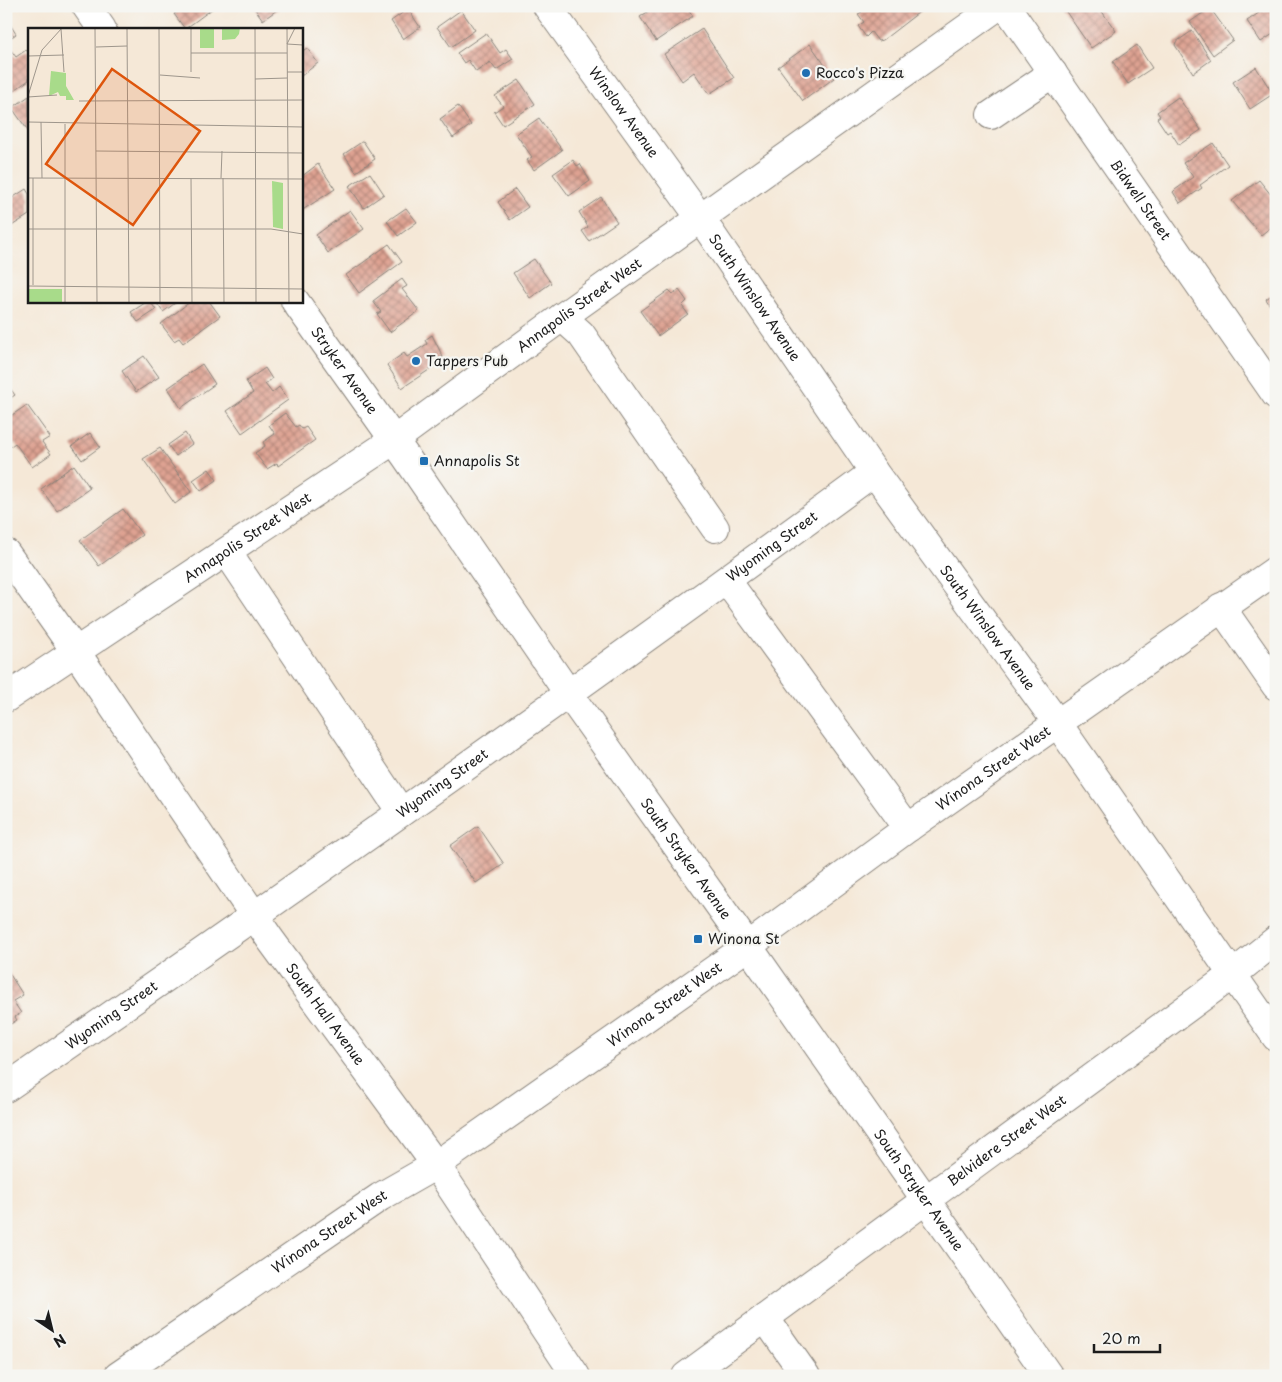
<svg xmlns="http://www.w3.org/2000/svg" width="1282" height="1382" font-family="'Playpen Sans',sans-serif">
  <defs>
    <pattern id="building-cross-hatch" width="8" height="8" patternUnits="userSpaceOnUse" patternTransform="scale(1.25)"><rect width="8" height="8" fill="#dea292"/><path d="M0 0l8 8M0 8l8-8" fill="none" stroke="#b38376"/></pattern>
  </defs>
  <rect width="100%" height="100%" fill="#f6f6f2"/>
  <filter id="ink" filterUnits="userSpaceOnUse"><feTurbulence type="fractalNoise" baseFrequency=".02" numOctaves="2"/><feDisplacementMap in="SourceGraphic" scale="10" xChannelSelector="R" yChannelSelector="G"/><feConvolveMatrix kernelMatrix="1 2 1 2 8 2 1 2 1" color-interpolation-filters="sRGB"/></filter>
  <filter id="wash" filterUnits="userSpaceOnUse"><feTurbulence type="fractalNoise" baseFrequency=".0096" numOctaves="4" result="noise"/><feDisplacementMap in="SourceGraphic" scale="20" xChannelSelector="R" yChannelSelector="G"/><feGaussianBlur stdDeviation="1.12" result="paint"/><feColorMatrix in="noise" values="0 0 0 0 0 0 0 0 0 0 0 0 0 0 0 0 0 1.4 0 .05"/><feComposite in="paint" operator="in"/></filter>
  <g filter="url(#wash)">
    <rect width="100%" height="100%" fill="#f5e8d7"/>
    <g id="blocks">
      <g fill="url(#building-cross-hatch)">
        <polygon points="174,6 216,6 185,29 174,14 178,11"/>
        <polygon points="253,6 280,6 281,7 263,20"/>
        <polygon points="656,6 686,6 693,16 656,41 640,17"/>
        <polygon points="863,6 927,6 883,40 878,41 871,32 866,37 858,26 864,22 858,14 862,12 860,9"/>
        <polygon points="1062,6 1098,6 1116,31 1091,48"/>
        <polygon points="1269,6 1276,6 1276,32 1261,42 1247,21"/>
        <polygon points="1210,8 1233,40 1213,55 1190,22"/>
        <polygon points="408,9 420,27 403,39 391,21"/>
        <polygon points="461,10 475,30 451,47 437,27"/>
        <polygon points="6,18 16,34 6,41"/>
        <polygon points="702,29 734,78 709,94 694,72 682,81 664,54"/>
        <polygon points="1192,31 1211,60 1193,73 1175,45 1176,42"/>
        <polygon points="486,33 500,53 506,49 513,59 496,70 490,62 476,72 468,60 464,63 457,53"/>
        <polygon points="810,44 834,78 803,101 778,67"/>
        <polygon points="1137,45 1152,68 1128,84 1113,62"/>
        <polygon points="307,48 318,63 301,76 301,52"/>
        <polygon points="10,49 16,57 26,50 29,53 29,80 6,96 6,52"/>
        <polygon points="1256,67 1273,94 1250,109 1233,82"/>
        <polygon points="519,80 535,104 503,125 494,112 503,106 495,96"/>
        <polygon points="29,96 29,132 12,108"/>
        <polygon points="1178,97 1201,130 1179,145 1170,131 1167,133 1157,118 1160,116 1157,112"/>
        <polygon points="458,106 471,125 453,138 440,119"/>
        <polygon points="539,118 562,150 534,170 527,160 532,157 516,134"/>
        <polygon points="363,141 375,159 356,172 344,154"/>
        <polygon points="1213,143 1228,165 1203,183 1200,185 1202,188 1180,203 1173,192 1175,190 1193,177 1183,163"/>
        <polygon points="573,160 577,166 580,164 590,181 569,196 553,174"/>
        <polygon points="318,164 335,189 301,211 301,177"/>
        <polygon points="370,173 384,194 364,208 349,186"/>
        <polygon points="1259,180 1276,201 1276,223 1261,235 1232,201"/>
        <polygon points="26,189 29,194 29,215 10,227 6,223 6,202"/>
        <polygon points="515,189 528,207 510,220 498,202"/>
        <polygon points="601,197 617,222 589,241 582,231 588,227 579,212"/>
        <polygon points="406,208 417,222 398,236 387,221"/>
        <polygon points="350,210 364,229 328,253 316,235"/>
        <polygon points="389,244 402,262 359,293 346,275"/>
        <polygon points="534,259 551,283 530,298 513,273"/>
        <polygon points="402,279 407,286 402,289 419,311 390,332 377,314 381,312 373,301"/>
        <polygon points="669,290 673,294 679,290 687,301 682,306 688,314 658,336 640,311"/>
        <polygon points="1276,292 1276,315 1266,299"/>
        <polygon points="148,301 150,301 156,310 138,322 131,312"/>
        <polygon points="155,301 178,301 163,312"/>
        <polygon points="191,301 209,301 220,316 183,343 179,338 174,341 161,324"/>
        <polygon points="432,335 443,357 439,359 441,362 402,388 387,365 404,353 407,357 427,344 425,340"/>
        <polygon points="144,356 159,377 136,392 122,371"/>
        <polygon points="202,364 215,384 181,408 168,388"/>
        <polygon points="265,368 272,379 265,384 272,393 279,387 288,400 242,433 227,411 253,393 246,381"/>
        <polygon points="6,383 15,395 6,401"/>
        <polygon points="27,405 50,437 42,442 51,454 32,467 15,443 11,446 6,438 6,419"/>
        <polygon points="285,413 296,427 299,425 302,429 306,427 315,440 278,466 277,463 267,469 255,453 265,446 263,442 275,434 269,425"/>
        <polygon points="90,433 100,447 82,460 72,446"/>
        <polygon points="185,433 192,444 176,456 168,445"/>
        <polygon points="160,448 191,492 175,504 143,459"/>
        <polygon points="74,465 90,488 57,511 41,489"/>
        <polygon points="209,469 217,480 201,491 193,480"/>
        <polygon points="123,509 142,535 99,566 80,540"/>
        <polygon points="478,826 504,864 476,883 450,846"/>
        <polygon points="9,973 23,995 13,1001 21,1013 15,1017 17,1020 9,1025 6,1023 6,975"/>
      </g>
    </g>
  </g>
  <g filter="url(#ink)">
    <use href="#blocks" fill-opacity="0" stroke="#88827a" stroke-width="1"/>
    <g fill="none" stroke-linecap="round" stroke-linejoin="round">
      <g stroke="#88827a" stroke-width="30">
        <g id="minor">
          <polyline points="86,6 102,29"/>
          <path id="s1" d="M547 6 701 219 874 472 1058 724 1276 1037"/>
          <path id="s2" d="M1006 6 1276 395"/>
          <polyline points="991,115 1053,73"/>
          <path id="s3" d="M295 301 406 457 568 693 748 946 1049 1376"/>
          <polyline points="562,317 581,334 715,528"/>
          <polyline points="227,552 401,812"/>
          <path id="s4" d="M6 553 76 652 270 939 436 1165 576 1376"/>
          <polyline points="727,581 908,828"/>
          <polyline points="1221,607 1276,686"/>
          <path id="s5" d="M6 698 394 440 562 317 998 6"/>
          <path id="s6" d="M6 1088C298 887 588 682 874 472"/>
          <polyline points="765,1318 806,1376"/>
          <path id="s7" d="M118 1376 380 1197 436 1165 748 946 908 828 1276 570"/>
          <path id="s8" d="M686 1376 1232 975 1276 940"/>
        </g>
      </g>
      <use href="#minor" stroke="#fff" stroke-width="28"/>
    </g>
  </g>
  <g fill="#1f6fb2" stroke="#f6f6f2" stroke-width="2">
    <circle cx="806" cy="73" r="5"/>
    <circle cx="416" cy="361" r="5"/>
    <rect x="419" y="456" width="10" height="10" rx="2.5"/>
    <rect x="693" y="934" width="10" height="10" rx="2.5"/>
  </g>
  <g text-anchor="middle" stroke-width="4.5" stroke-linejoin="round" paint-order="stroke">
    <g font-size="14" fill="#1c1c1c" stroke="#f6f6f2" text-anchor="start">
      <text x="816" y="78">Rocco's Pizza</text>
      <text x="426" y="366">Tappers Pub</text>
      <text x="434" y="466">Annapolis St</text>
      <text x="708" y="944">Winona St</text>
    </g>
    <g font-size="14" fill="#1c1c1c" stroke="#f6f6f2">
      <text dy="5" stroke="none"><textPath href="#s1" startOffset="131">Winslow Avenue</textPath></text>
      <text dy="5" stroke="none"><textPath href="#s2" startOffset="236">Bidwell Street</textPath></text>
      <text dy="5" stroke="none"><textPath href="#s1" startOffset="358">South Winslow Avenue</textPath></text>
      <text dy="5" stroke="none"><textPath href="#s5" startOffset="695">Annapolis Street West</textPath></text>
      <text dy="5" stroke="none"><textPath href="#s3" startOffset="85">Stryker Avenue</textPath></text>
      <text dy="5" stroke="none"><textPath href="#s5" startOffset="290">Annapolis Street West</textPath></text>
      <text dy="5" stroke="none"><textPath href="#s6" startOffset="938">Wyoming Street</textPath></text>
      <text dy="5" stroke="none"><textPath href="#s1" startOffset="762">South Winslow Avenue</textPath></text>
      <text dy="5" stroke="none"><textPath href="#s7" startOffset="1066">Winona Street West</textPath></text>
      <text dy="5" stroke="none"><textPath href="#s6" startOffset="532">Wyoming Street</textPath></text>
      <text dy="5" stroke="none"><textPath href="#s3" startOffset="681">South Stryker Avenue</textPath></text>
      <text dy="5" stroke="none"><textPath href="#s7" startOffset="661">Winona Street West</textPath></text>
      <text dy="5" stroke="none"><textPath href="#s4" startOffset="561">South Hall Avenue</textPath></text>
      <text dy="5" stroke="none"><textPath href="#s6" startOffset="128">Wyoming Street</textPath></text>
      <text dy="5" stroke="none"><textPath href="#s8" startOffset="398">Belvidere Street West</textPath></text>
      <text dy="5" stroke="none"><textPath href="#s3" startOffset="1086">South Stryker Avenue</textPath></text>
      <text dy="5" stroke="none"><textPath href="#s7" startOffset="256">Winona Street West</textPath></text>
    </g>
  </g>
  <g transform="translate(28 28)">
    <rect width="275" height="275" fill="#f5e8d7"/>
    <path d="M244 153 255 155V201L245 199Z" fill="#a8db8a"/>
    <path d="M172 0H186V20H172ZM194 0H212L211 6 207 11 194 12ZM23 43 38 45V58L46 72H38V68H32L30 64 21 68ZM0 261H34V275H0Z" fill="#a8db8a"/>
    <path fill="none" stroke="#9e968c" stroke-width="1" d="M67 0 69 275M99 0 101 275M131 0 132 275M227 0 228 275M259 0 261 275M33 1 36 44M259 16 267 0M259 16 275 17M68 19 99 18M163 25H259M0 28 36 27M163 44V0M259 44H275M132 47 172 50M227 51 259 50M0 68 14 22 34 0M0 69 29 67M51 73 275 72M0 94 275 99M13 94 14 150M68 123 275 125M0 150 275 151M5 150V257M163 150 164 275M193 150 194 123M195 150 196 275M0 201H243L275 206M0 258 275 261M37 275V96"/>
    <path fill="#de560d" fill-opacity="0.15" stroke="#de560d" stroke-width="2.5" d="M84 41 172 103 105 197 18 136Z"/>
    <rect width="275" height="275" fill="none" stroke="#1c1c1c" stroke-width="2.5"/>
  </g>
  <rect width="1282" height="1382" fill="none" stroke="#f6f6f2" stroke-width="25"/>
  <g transform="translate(52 1330) rotate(145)" stroke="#f6f6f2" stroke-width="4" paint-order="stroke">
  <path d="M0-4L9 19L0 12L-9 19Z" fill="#1c1c1c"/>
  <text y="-8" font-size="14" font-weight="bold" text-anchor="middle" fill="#1c1c1c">N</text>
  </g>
  <path d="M1094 1344v8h66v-8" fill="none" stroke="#1c1c1c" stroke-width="2.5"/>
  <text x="1102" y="1344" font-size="15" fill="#1c1c1c" stroke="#f6f6f2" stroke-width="4" paint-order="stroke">20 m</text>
</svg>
